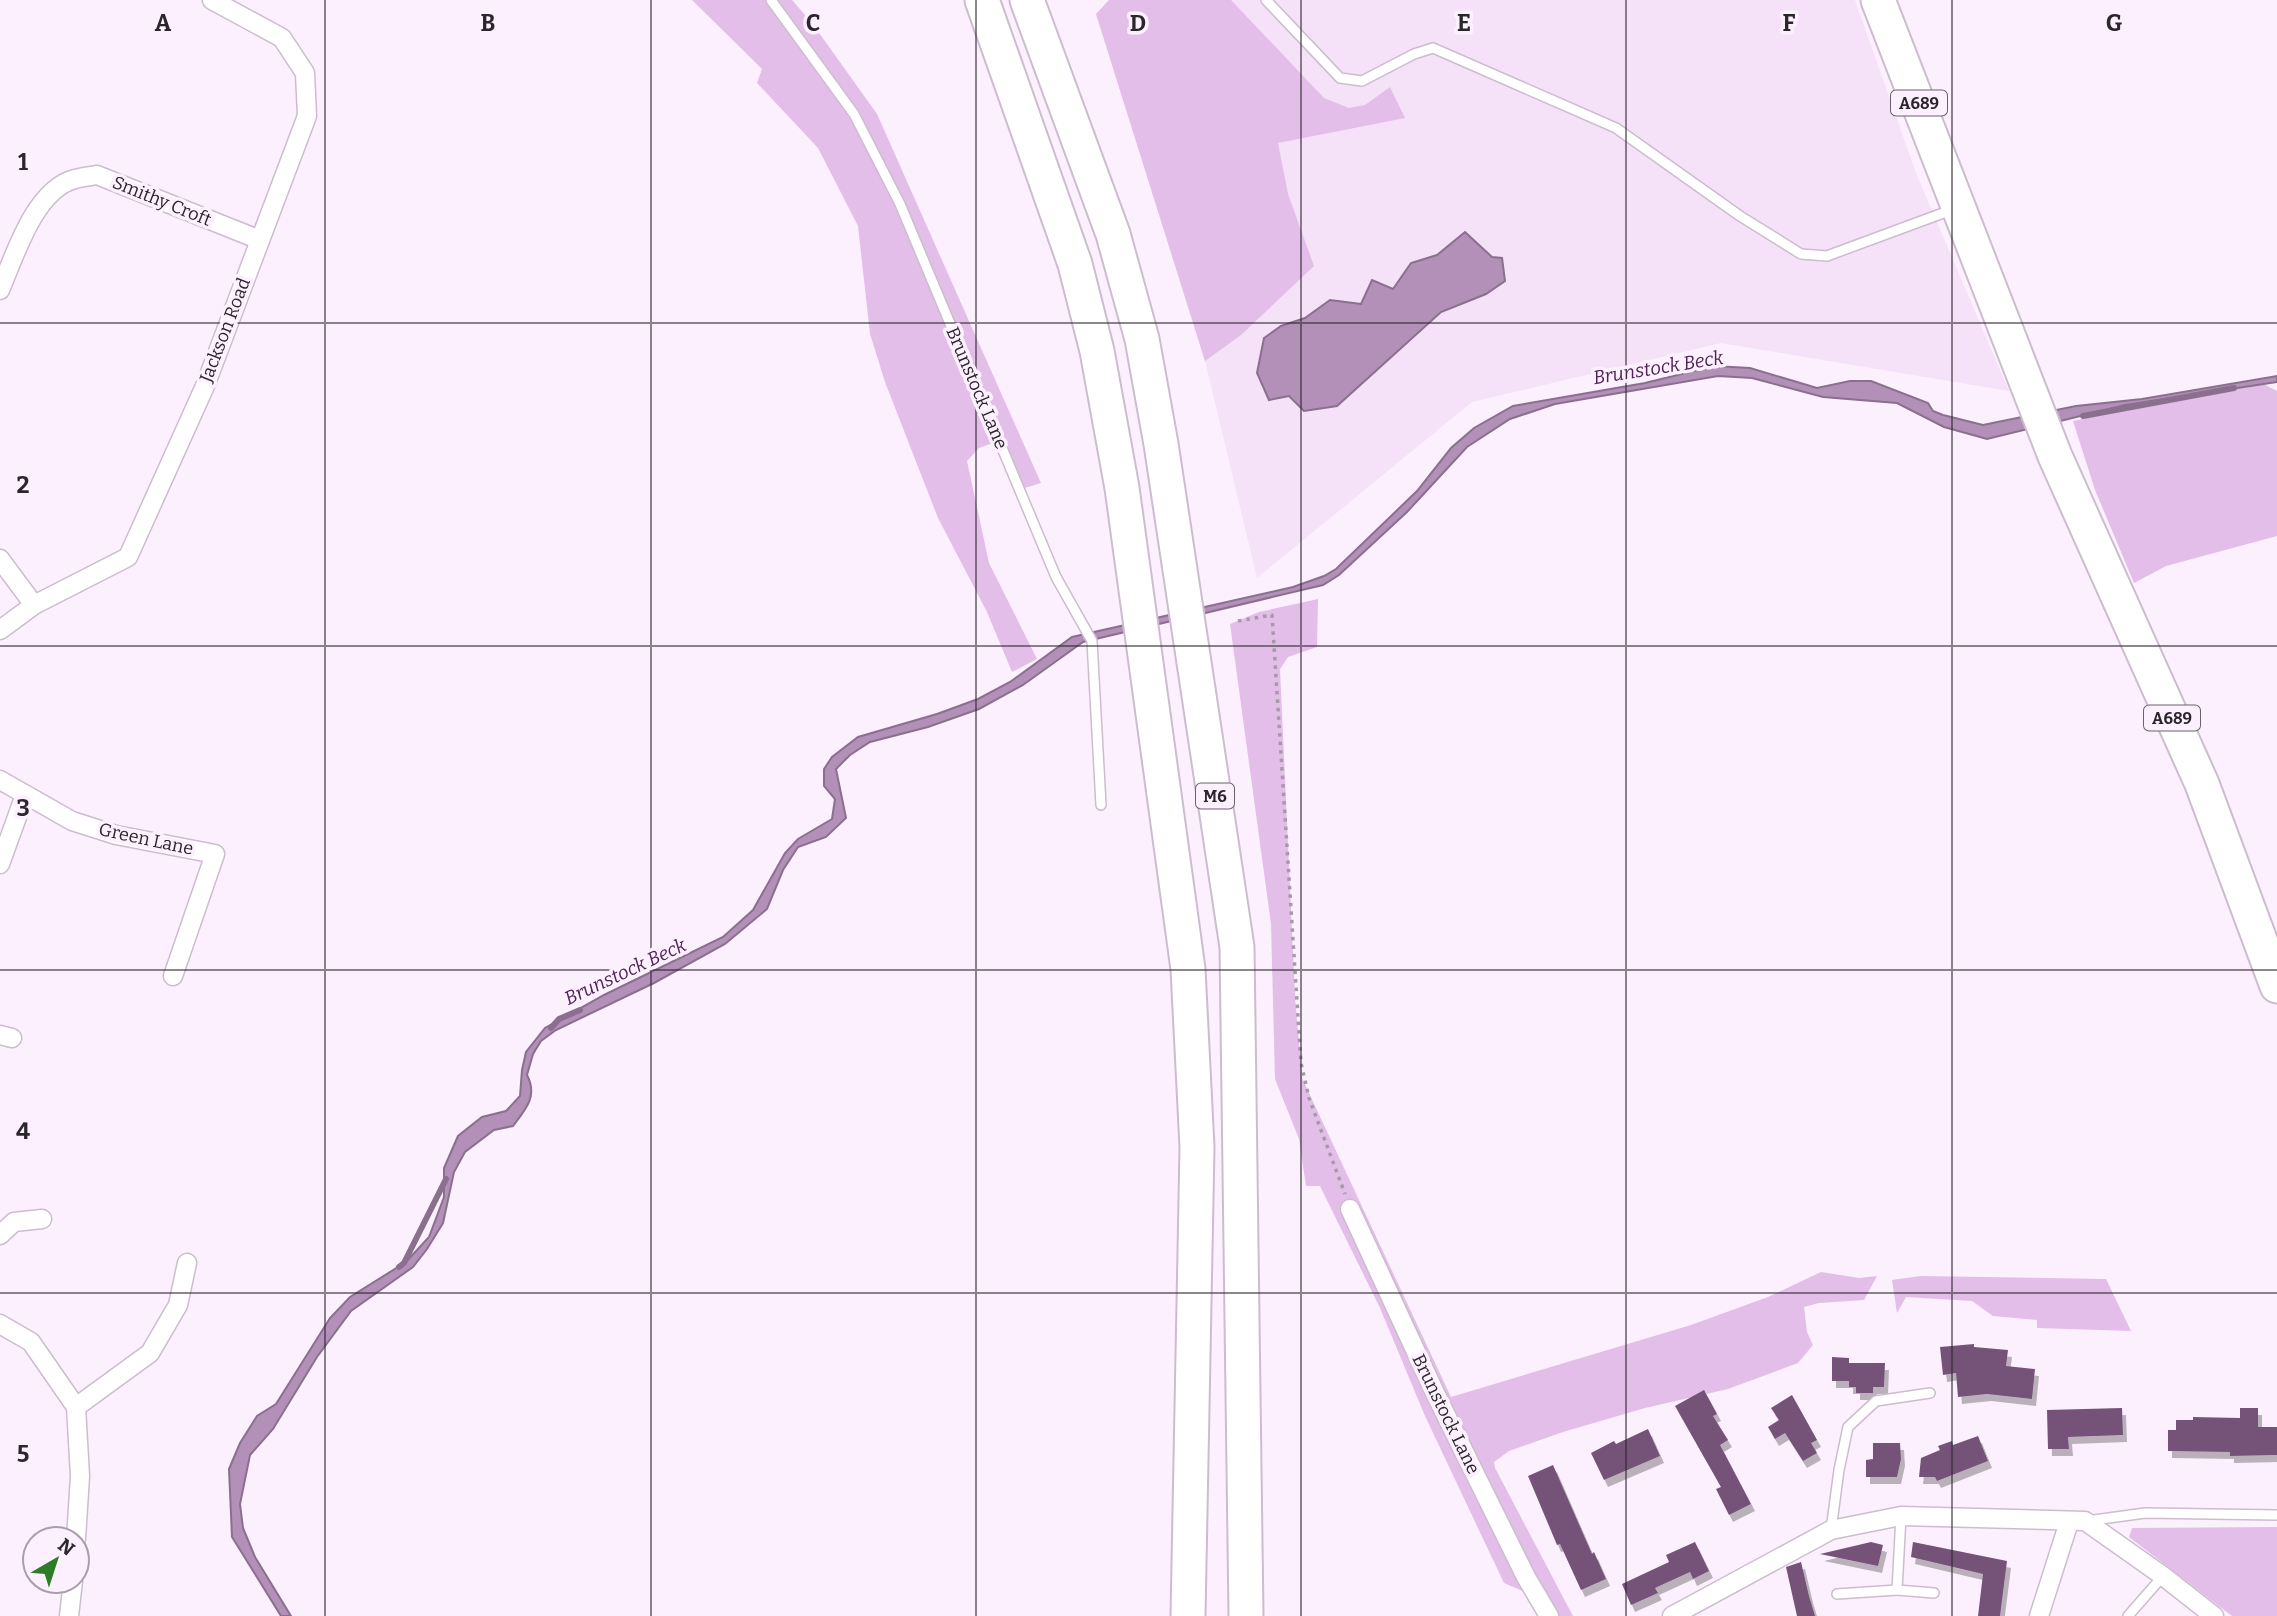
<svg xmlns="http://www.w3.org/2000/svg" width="2277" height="1616" font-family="Bitter,serif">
  <defs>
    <filter id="shadow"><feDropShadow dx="4" dy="7" stdDeviation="0" flood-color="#0004"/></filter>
  </defs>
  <rect width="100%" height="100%" fill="#fcf0fe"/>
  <polygon fill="#f5e1f8" points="1109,0 1855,0 1916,173 2009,391 1721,343 1472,402 1257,578 1205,361 1096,14"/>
  <g fill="#e3bee8">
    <polygon points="692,0 792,0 812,23 877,114 1041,483 1018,490 1001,440 979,448 967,461 989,563 1037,659 1012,672 987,612 938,518 885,382 870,334 858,226 818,148 757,83 762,69"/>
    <polygon points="1109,0 1231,0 1324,98 1349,108 1365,105 1390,87 1405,118 1278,143 1288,194 1314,266 1241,335 1205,361 1096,14"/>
    <polygon points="2256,380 2277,391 2277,536 2166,566 2134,583 2095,490 2073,421"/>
    <polygon points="1318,599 1317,647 1288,657 1280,669 1295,997 1302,1078 1451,1397 1691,1325 1768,1297 1821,1272 1859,1278 1877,1276 1864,1300 1819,1303 1804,1307 1807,1332 1813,1345 1798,1363 1728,1389 1645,1408 1563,1432 1509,1451 1494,1462 1495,1468 1573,1616 1540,1616 1525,1592 1504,1583 1425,1416 1380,1308 1320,1186 1306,1186 1299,1139 1275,1079 1271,924 1230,624 1259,612"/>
    <polygon points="1920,1276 2106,1279 2131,1331 2037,1328 2037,1320 1993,1316 1972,1301 1906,1297 1897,1313 1892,1280"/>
    <polygon points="2277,1527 2277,1616 2232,1616 2129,1537 2132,1528"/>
  </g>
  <g fill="#b390b8" stroke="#8a708e" stroke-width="2">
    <polygon points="1465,232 1492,257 1502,258 1505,281 1486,294 1441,312 1337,406 1304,411 1289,396 1269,400 1257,373 1264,338 1281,326 1305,318 1330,300 1361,304 1372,280 1393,289 1411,263 1437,255"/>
    <path d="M1714 366 1750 368 1817 388 1850 381H1871L1928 403 1933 411 1943 415 1983 425 2076 406 2142 399 2277 376V382L2125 405 1987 439 1944 427 1897 403 1823 397 1752 378 1718 376 1555 404 1510 419 1467 447 1407 512 1339 575 1323 585 1083 642 1023 685 979 709 928 727 870 742 850 755 836 769 846 818 826 837 798 847 783 870 767 909 725 944 654 983 556 1030 541 1041 533 1054 527 1075C538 1096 526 1109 513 1126L494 1130 465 1152 454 1172 443 1223 427 1249 413 1267 351 1311 317 1357 273 1429 250 1455 240 1504 243 1528 255 1557 291 1616H281L232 1537 229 1469 240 1443 257 1416 276 1404 330 1318 350 1297 406 1262 429 1237 444 1197V1168L458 1136 482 1117 506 1111 520 1096 522 1070 526 1052 545 1028 604 995 723 937 753 910 785 853 798 839 832 819 835 799 824 786V769L832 757 858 737 937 714 978 699 1010 682 1072 637 1293 587 1324 576 1336 569 1417 491 1451 448 1474 428 1513 406 1645 383Z"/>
  </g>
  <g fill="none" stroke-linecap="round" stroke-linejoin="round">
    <g stroke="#8a708e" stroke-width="6">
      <polyline points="2083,416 2234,388"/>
      <polyline points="551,1028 559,1019 580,1010"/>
      <polyline points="399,1267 404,1263 446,1179"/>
    </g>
  </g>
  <g fill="#745378" filter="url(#shadow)">
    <polygon points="1974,1344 1974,1347 2008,1350 2006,1366 2035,1369 2032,1399 1987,1394 1958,1397 1956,1373 1943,1375 1940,1347"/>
    <polygon points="1832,1357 1849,1358 1849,1363 1885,1363 1884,1387 1873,1387 1873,1393 1856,1393 1856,1387 1849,1387 1849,1381 1832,1381"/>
    <polygon points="1704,1390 1717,1414 1713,1416 1728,1440 1720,1445 1751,1504 1729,1515 1716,1489 1721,1487 1675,1406"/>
    <polygon points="1792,1395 1817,1440 1811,1443 1817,1453 1803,1461 1785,1433 1775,1439 1768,1427 1779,1420 1771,1408"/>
    <polygon points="2122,1408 2123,1435 2068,1437 2069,1449 2048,1449 2047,1410"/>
    <polygon points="2240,1408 2258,1408 2258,1427 2277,1427 2277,1455 2230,1456 2230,1452 2168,1451 2168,1430 2176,1430 2176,1420 2193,1420 2193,1417 2240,1418"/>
    <polygon points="1648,1429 1660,1456 1604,1480 1591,1453 1614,1441 1616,1444"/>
    <polygon points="1978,1436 1988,1461 1937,1481 1935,1477 1919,1477 1921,1458 1940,1450 1938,1446 1952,1441 1953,1445"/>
    <polygon points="1873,1443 1900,1443 1901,1459 1897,1477 1866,1477 1866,1460 1873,1459"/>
    <polygon points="1553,1465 1592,1554 1594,1552 1606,1579 1581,1590 1560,1544 1557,1545 1528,1476"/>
    <polygon points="1695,1542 1709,1571 1693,1579 1690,1572 1655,1588 1658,1593 1631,1605 1622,1584 1669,1562 1666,1555"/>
    <polygon points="1871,1542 1883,1545 1878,1566 1820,1554"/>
    <polygon points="1913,1542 2007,1561 2000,1616 1978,1616 1983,1574 1911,1557"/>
    <polygon points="1801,1562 1809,1596 1815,1616 1797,1616 1786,1567"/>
  </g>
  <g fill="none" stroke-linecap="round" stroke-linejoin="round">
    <g stroke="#ccbdce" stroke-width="12">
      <g id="lane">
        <polyline points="771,0 854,114 900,204 1056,577 1092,641 1101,805"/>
        <polyline points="1266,0 1340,78 1362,81 1414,54 1433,48 1616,128 1740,216 1801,254 1827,256 1954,209"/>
        <polyline points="1901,1516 1897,1590 1934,1593"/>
        <polyline points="2087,1521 2145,1513 2277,1515"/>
        <polyline points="1831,1530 1839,1470 1848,1427 1876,1401 1930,1393"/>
        <polyline points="1837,1594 1897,1590"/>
        <polyline points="2128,1616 2163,1576"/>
      </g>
    </g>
    <g stroke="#ccbdce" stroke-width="21">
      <g id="street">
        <path d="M0 290C15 255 35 189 75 179 82 177 90 176 97 175L260 240"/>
        <polyline points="0,559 34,605"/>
        <polyline points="0,630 34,605 128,557 205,386 307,116 305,73 282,38 212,0"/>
        <polyline points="0,780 72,821 116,835 215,854 173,976"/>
        <polyline points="0,864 25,795"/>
        <polyline points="0,1035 12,1038"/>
        <polyline points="1350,1209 1435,1393 1526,1577 1549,1616"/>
        <polyline points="0,1235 14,1222 42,1219"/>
        <polyline points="0,1324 31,1342 76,1407 80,1476 76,1539"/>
        <polyline points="76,1407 150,1353 178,1305 187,1263"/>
        <polyline points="69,1616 73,1581"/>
        <polyline points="1672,1616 1831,1530 1901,1516 2085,1521 2163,1576 2214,1616"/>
        <polyline points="2039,1616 2069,1522"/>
      </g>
    </g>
    <g stroke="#ccbdce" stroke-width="37">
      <g id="highway">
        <polyline points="982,0 1075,264 1097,351 1122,488 1188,969 1197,1147 1188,1616"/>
        <polyline points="1027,0 1113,234 1142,339 1161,444 1237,947 1246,1616"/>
        <polyline points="1878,0 2055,456 2202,784 2277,986"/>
      </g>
    </g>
    <polyline stroke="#a59ba7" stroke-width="3.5" stroke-dasharray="3.5 5" stroke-linecap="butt" points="1238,621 1272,615 1301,1063 1309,1098 1345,1194"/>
    <use href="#lane" stroke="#fff" stroke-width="9"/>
    <use href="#street" stroke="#fff" stroke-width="18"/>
    <use href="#highway" stroke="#fff" stroke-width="33"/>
  </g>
  <path fill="none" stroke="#2b252c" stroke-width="2" stroke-opacity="0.55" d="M325 0V1616M651 0V1616M976 0V1616M1301 0V1616M1626 0V1616M1952 0V1616M0 323H2277M0 646H2277M0 970H2277M0 1293H2277"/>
  <g text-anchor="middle" stroke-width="7" stroke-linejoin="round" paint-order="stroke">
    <g fill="#fcf0fe" stroke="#6a626b" stroke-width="2">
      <rect x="1891" y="90.5" width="56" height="25" rx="5"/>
      <rect x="2144" y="705.5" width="56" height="25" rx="5"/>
      <rect x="1196" y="783.5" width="38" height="25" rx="5"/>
    </g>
    <g font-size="16" font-weight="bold" fill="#2b252c">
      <text x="1919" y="109">A689</text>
      <text x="2172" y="724">A689</text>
      <text x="1215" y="802">M6</text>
    </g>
    <g font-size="18" fill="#2b252c" stroke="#fcf0fe">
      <text transform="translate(162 201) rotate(22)" y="6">Smithy Croft</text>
      <text transform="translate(225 330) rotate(-69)" y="6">Jackson Road</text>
      <text transform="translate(977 388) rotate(67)" y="6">Brunstock Lane</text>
      <text transform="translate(146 839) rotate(12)" y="6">Green Lane</text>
      <text transform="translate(1446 1414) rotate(64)" y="6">Brunstock Lane</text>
    </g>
    <g font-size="19" font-style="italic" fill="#4f2356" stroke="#fcf0fe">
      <text transform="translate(1658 367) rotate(-9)" y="7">Brunstock Beck</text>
      <text transform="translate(625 971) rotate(-25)" y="7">Brunstock Beck</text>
    </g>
  </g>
  <g font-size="23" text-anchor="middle" font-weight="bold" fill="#2b252c" stroke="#fcf0fe" stroke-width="7" stroke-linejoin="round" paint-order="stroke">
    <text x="163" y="31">A</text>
    <text x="488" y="31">B</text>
    <text x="813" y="31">C</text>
    <text x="1138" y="31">D</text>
    <text x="1464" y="31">E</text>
    <text x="1789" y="31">F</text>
    <text x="2114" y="31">G</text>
    <text x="23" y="170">1</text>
    <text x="23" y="493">2</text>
    <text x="23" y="816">3</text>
    <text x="23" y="1139">4</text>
    <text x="23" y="1462">5</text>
  </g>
  <g transform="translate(56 1560) rotate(39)"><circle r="33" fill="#fcf0fe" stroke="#a89faa" stroke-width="2"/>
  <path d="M0-5L12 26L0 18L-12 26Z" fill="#2d7d28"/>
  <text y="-10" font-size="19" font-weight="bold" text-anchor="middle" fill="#2b252c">N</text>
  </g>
</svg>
